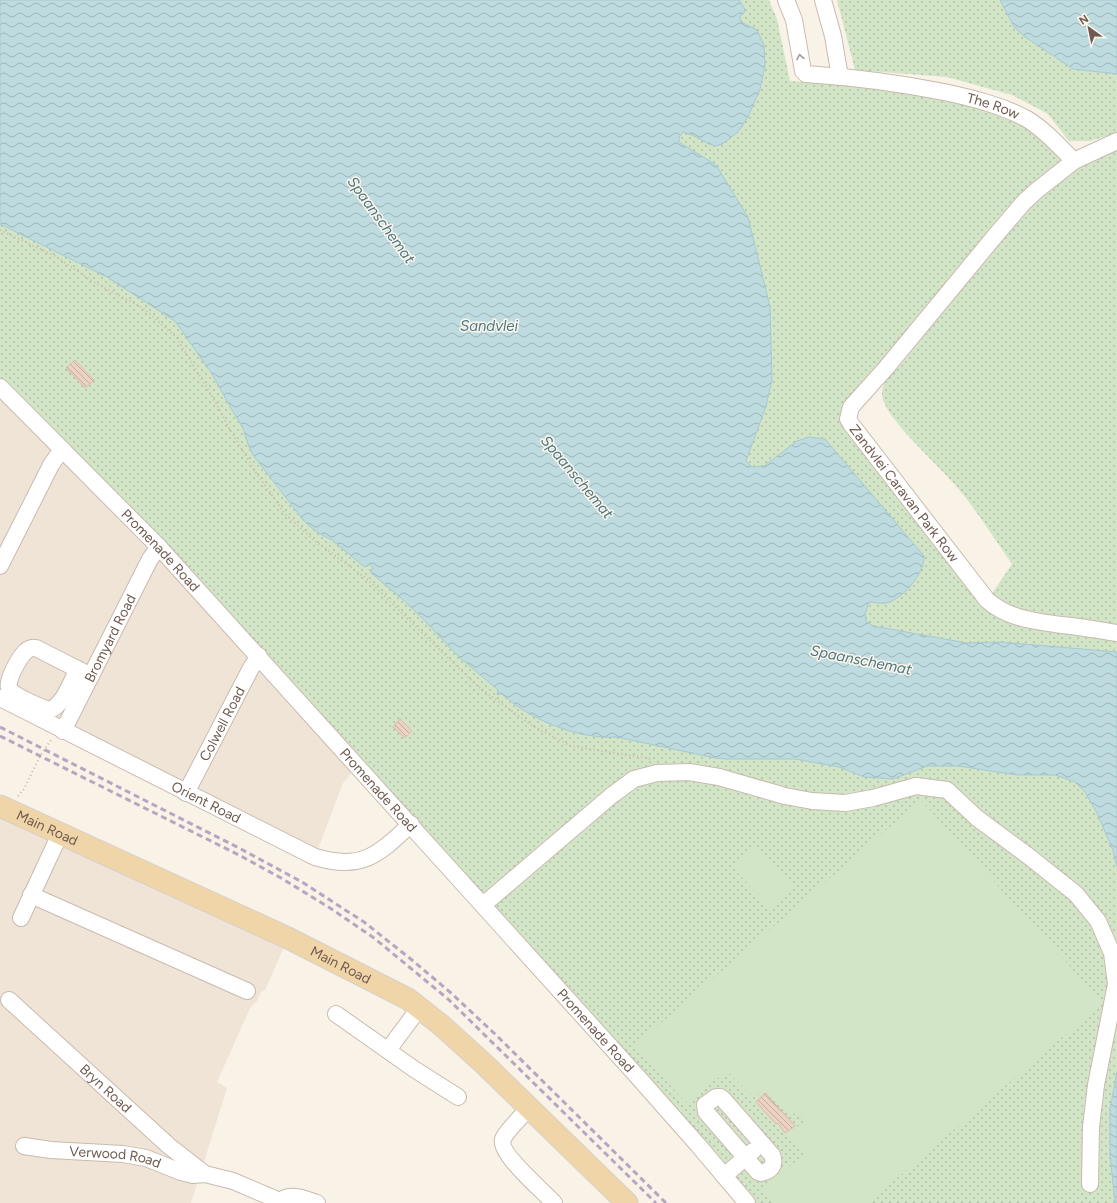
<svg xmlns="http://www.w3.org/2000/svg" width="1117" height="1203" font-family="Figtree,sans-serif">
  <defs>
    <pattern id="green-dots" width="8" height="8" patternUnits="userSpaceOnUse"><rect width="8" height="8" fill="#d3e5c7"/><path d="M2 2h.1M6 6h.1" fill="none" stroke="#afbda4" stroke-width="1.8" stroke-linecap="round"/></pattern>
    <pattern id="water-waves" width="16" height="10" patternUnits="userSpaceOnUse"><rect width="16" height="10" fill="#bedbe0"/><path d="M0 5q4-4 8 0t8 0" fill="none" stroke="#9fb5b8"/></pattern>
    <pattern id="building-back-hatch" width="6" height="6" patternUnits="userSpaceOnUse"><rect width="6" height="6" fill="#ebd2c2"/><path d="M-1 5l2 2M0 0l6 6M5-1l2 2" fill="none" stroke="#c3ada0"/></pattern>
  </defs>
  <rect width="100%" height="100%" fill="#f9f2e7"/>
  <g fill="#f0e4d6">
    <polygon points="0,387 358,766 343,783 315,857 0,698"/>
    <polygon points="0,806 288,938 265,990 261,992 257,1001 250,1008 217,1082 227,1088 191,1203 0,1203"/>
  </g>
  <g fill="url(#green-dots)">
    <polygon points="0,0 769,0 777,19 790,81 852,84 980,106 1033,126 1069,162 845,408 989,603 1117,634 1117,1203 747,1203 411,824 0,387"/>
    <polygon points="837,0 1117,0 1117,133 1090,141 1069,141 1048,114 1012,95 947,77 855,70"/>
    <path d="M1117 145V625L1012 608 991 595 1012 564C994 538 977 511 957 487 940 466 884 418 882 395 881 383 891 375 899 367L978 269 1037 200 1079 168Z"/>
  </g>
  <g fill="#d3e5c7">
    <polygon points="921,800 1103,1003 868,1203 773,1203 761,1190 804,1154 787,1135 806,1120 799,1111 790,1116 765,1090 753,1098 727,1071 686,1103 634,1046"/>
    <polygon points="757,846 794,888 771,909 733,868"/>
  </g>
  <g fill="url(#water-waves)" stroke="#a5cad1">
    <path d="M0 0H739L745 9 744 13 740 16 741 22 757 30 764 45 765 66 760 89 748 117 738 132 722 144 716 146 709 144 692 135 683 132 679 137V142L716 165 748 217 770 307 772 380 766 406 746 461 752 467 764 466 797 441 809 437 825 439 924 556C925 573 902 601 885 603 880 604 874 602 869 602L865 615 866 621 873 626 967 643 1000 642 1117 652V866L1112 848 1097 813 1085 792 1075 782 1055 775H1017L958 766H927L893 779 864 777 839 767 795 759H726L715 758 617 737C579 740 528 719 501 693L498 695 497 694 498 690 458 656 421 617 400 597 371 573V571L373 568 370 564 366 567 362 565 332 540C322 536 311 528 304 521L253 455 248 444 243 428 232 410 212 374 175 321 107 277 0 224Z"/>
    <polygon points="1000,0 1117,0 1117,74 1073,69 1025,37 1014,27"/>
    <polygon points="1117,1072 1117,1203 1115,1203 1110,1155 1110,1109"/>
  </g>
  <g fill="url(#building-back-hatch)" stroke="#dcbaa4">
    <polygon points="75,360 94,380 85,388 66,368"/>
    <polygon points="400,719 412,731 405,738 393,727"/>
    <polygon points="765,1093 795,1126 785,1133 778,1123 776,1124 756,1102"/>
  </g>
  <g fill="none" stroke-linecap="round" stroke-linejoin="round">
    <g stroke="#c9baae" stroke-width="18">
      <g id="minor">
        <path id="s1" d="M786 0 794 20 803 71 806 74C852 77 898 83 944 92 972 98 1001 105 1027 119 1045 130 1060 147 1074 161"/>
        <polyline points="823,0 833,36 840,77"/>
        <path id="s2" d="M1117 141 1074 161 1036 191 1024 202 995 236 886 368 851 407 848 419 851 424 987 600C1008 619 1035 621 1062 625 1080 627 1099 630 1117 633"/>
        <path id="s3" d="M0 387 159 547 637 1076 698 1145 747 1203"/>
        <polyline points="0,566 51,465 62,449"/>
        <path d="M78 669C71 682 64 704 50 710 42 708 13 696 9 688 6 681 19 658 25 652 28 649 31 647 36 648L91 676"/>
        <path id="s4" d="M0 698 315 857C362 871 378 855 411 824"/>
        <path id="s5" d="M63 731 150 559 159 547"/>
        <path id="s6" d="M186 793 251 668 259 656"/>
        <polyline points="31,895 247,991"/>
        <polyline points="483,905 611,796 634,779 657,773 689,772 719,777 785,796 812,801 845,803 873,798 916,786 947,790 977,818 1027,855 1076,894 1098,921 1112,953 1116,984 1096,1085 1091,1127 1090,1184"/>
        <polyline points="21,918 60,834"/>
        <path id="s7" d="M9 1000 169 1146 205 1174"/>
        <polyline points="336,1014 414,1069 458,1097"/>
        <polyline points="388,1050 420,1007"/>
        <path d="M716 1097H720L723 1099 772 1155C776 1165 771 1171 761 1173L758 1172 706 1112 705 1105Z"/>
        <path d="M529 1108C523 1115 506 1131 503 1139 498 1153 544 1192 554 1203"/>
        <path id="s8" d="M24 1146 51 1150 123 1154 146 1158 181 1172 193 1175 205 1174 233 1181 280 1201"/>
        <polyline points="724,1176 753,1151"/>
        <path d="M278 1203C289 1191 304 1199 317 1203"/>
      </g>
    </g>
    <g stroke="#d7d1ce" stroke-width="23">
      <g id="major">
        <path id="s9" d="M0 806 288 938 408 999 441 1025 483 1063 627 1203"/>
      </g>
    </g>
    <g stroke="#d0b6a5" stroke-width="2" stroke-dasharray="1 3" stroke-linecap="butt">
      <polyline points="0,230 55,256 95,283 143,308 176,337 216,403 229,428 257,474 285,514 315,541 367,579 476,685 531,725 571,746 652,759"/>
      <polyline points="18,796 24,789 40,756 51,740"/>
    </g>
    <use href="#minor" stroke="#fff" stroke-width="16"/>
    <use href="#major" stroke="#efd5a8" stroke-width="21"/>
    <g stroke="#b5a7c1" stroke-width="3" stroke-dasharray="6 4" stroke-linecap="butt">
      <polyline points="0,727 239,848 302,882 364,922 412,960 451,993 495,1034 666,1203"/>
      <polyline points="0,736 239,855 281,878 330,908 374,938 448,999 656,1203"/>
    </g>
  </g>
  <defs><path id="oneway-chevron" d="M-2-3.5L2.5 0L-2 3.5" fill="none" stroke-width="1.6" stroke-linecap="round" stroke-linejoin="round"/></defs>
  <use stroke="#a99c95" href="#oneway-chevron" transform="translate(800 57) rotate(-100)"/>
  <g text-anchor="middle" stroke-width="3" stroke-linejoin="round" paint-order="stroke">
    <g font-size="14" fill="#6f5a4f" stroke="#fdf6ec">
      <text dy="5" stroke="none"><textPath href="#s1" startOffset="268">The Row</textPath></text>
      <text dy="5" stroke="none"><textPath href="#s2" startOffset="486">Zandvlei Caravan Park Row</textPath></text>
      <text dy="5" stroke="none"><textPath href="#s3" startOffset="229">Promenade Road</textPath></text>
      <text dy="5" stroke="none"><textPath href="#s5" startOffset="104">Bromyard Road</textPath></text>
      <text dy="5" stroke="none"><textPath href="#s6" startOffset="78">Colwell Road</textPath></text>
      <text dy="5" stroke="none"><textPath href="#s3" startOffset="553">Promenade Road</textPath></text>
      <text dy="5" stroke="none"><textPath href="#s4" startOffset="231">Orient Road</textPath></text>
      <text dy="5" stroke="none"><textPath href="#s9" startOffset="52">Main Road</textPath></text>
      <text dy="5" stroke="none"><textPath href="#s9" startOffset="376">Main Road</textPath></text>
      <text dy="5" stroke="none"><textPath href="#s3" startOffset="877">Promenade Road</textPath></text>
      <text dy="5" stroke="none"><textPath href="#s7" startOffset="131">Bryn Road</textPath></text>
      <text dy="5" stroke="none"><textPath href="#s8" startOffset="92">Verwood Road</textPath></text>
    </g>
    <g font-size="15" font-style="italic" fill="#4c7780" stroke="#fdf6ec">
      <text transform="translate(381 220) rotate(54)" y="5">Spaanschemat</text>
      <text x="489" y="331">Sandvlei</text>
      <text transform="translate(577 477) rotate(50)" y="5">Spaanschemat</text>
      <text transform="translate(861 660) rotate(11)" y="5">Spaanschemat</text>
    </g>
  </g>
  <g transform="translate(1089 28) rotate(327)" stroke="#fdf6ec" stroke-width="3" paint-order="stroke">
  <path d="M0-3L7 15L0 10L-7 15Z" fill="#6f5a4f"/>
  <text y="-6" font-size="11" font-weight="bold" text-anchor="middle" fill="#6f5a4f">N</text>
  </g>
</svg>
